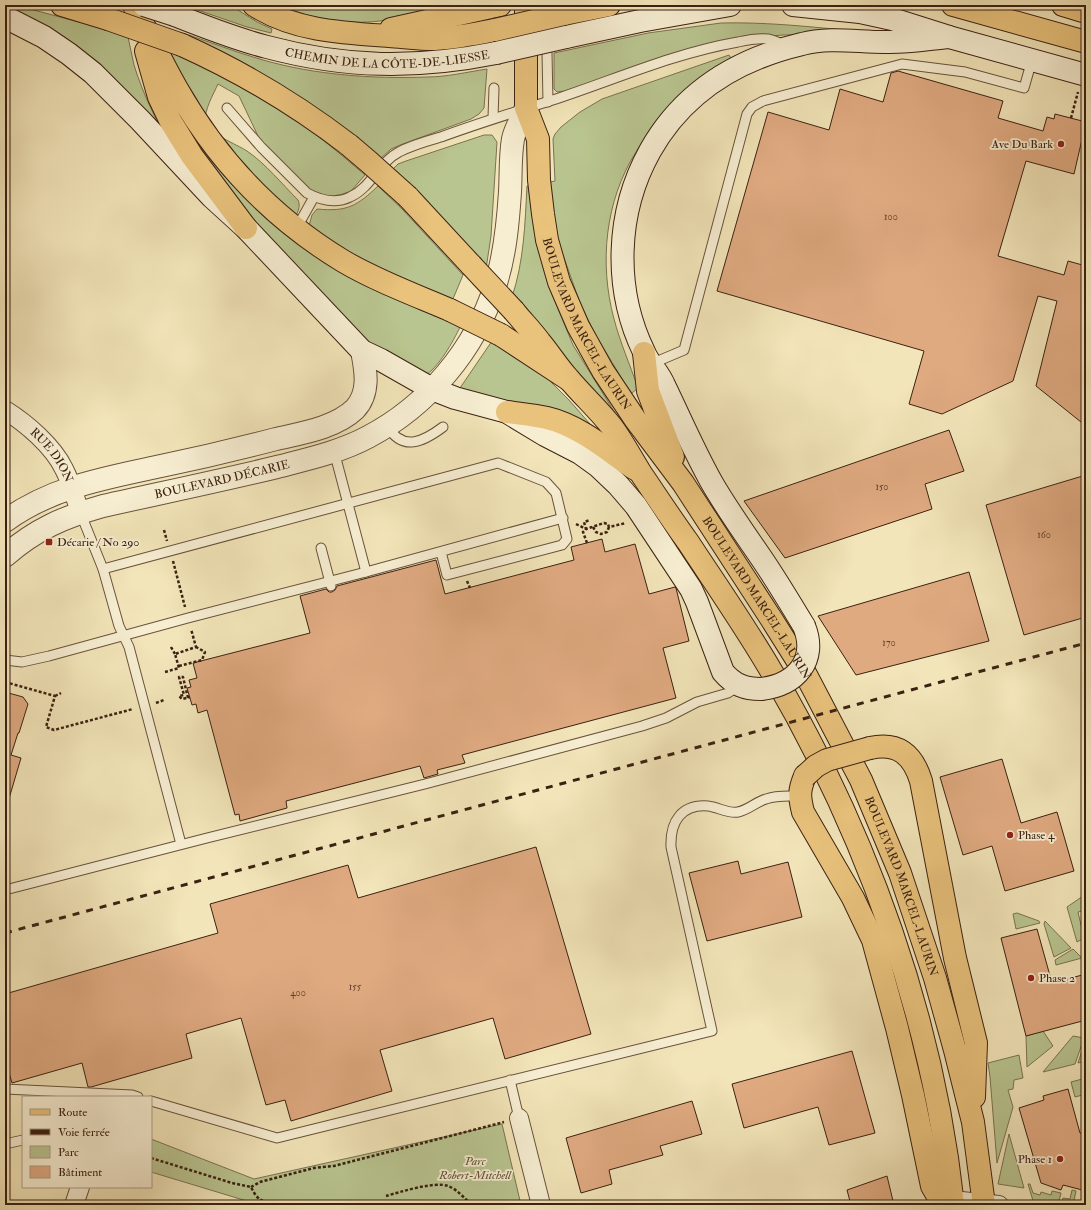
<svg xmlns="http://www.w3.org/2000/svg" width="1091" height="1210" font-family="'IM FELL Double Pica',serif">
  <rect width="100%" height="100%" fill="#f2e5b9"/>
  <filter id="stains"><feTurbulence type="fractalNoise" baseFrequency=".005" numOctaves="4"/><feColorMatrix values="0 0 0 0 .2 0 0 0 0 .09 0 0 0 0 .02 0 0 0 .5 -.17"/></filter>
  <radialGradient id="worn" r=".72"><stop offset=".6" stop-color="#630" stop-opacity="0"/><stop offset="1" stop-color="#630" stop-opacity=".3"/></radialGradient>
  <g fill="#b9c590" stroke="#7a7351">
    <path d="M5 5H15L90 25 128 37C130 46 132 56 134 65 143 95 158 123 172 151L5 10Z"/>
    <polygon points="183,5 230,5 257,22 272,29 271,33 247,27"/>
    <path d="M281 5H458C432 10 406 17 380 21 348 25 310 19 281 5Z"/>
    <path d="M721 23C763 22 803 26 844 30L843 34 783 35 746 38 656 61 564 91 557 92 554 89V53L648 33Z"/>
    <path d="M180 32C207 41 235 52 263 60 316 75 372 79 427 77 447 77 467 72 487 69L484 108 479 114 471 119 400 145 391 149 380 159 182 39Z"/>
    <path d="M164 49C205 68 247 88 285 113 314 131 339 153 365 175L351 191 333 198 320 196 309 190 273 155 258 136 239 96 218 84C214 93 203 112 206 121 209 134 236 144 247 151 266 164 282 184 298 200 301 206 298 215 292 219L288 217C255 190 225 159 202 122 187 99 176 73 164 49Z"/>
    <path d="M729 55 732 60C710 77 687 92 666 110 653 122 645 137 636 152 605 201 599 263 614 319 620 342 630 365 638 388L631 394 595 334 580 303 556 235 550 182 555 181 553 139 555 134 561 127 580 112 602 99Z"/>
    <polygon points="484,135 492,135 497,142 491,236 486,269 392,170 398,164 406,161"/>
    <path d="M194 139C227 182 263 221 308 251 320 259 333 265 346 271 383 291 422 309 460 327 454 340 438 369 424 376L379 354 234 205Z"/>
    <path d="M378 186 403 210 463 275 450 306 384 275 309 226 312 215 317 209C347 212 357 206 378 186Z"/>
    <path d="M527 186H529L537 241 544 270 552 294 573 345 615 413 611 415 512 297C524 261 525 224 527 186Z"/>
    <polygon points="492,341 547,378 568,399 605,441 460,388"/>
    <polygon points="1086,894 1086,910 1078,912 1084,938 1077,942 1067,907"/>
    <polygon points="1017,913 1039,921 1040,923 1016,929 1013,914"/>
    <polygon points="1045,921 1071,948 1054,957 1044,924"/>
    <polygon points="1073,949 1082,958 1056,965 1055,960"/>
    <polygon points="1043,1031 1053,1046 1027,1067 1026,1036"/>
    <polygon points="1073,1036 1084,1038 1075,1064 1043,1072"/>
    <polygon points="1086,1038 1086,1061 1078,1063"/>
    <polygon points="1019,1055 1023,1078 1014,1080 1013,1089 1008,1090 1013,1107 997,1163 990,1077 988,1063"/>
    <polygon points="1086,1078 1086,1094 1075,1097 1071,1082"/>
    <polygon points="502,1124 521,1205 260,1205 151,1172 151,1139 254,1179"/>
    <polygon points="1009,1134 1024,1188 998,1184"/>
    <polygon points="1028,1184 1030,1184 1033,1193 1040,1195 1041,1192 1051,1195 1052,1191 1061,1193 1058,1205 1034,1204"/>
    <polygon points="1072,1190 1076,1191 1073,1205 1061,1205 1063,1198 1070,1199"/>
  </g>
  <g fill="#e0aa81" stroke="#3b2112">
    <polygon points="898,71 1003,101 998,118 1043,131 1047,117 1054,119 1055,114 1086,122 1074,174 1026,161 998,256 1064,275 1068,261 1086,266 1086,426 1036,386 1057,301 1038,296 1013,381 942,414 909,404 924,351 717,291 768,112 829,130 840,89 883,102 891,73"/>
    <polygon points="949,430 964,471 925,484 932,509 785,558 744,501"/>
    <polygon points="1086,475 1086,617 1024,635 986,505"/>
    <polygon points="602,539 605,552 635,544 649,594 675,587 676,588 689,641 663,648 676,698 462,755 465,763 437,770 438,774 424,778 420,766 286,801 287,808 240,821 239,814 235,815 207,710 198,713 196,704 192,705 187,688 191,687 189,680 197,678 193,663 310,633 300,596 326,589 329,592 332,592 335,590 337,586 436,560 445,594 574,560 571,547"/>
    <polygon points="969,572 989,641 856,675 818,616"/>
    <polygon points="5,692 23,697 28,704 19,733 18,733 11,755 21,758 8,802 5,801"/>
    <polygon points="1002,759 1021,823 1057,812 1074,871 1005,891 992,846 963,855 940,777"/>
    <polygon points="536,847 591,1034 505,1059 493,1018 380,1050 392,1091 291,1121 285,1100 266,1105 241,1018 186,1034 192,1058 91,1087 88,1087 82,1063 12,1083 5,1059 5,994 218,933 210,904 348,865 358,898"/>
    <polygon points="738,861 741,874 788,862 802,917 707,941 689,873"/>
    <polygon points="1037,929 1052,983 1086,974 1086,1020 1026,1036 1001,938"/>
    <polygon points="852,1051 875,1133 829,1145 818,1107 744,1128 732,1084"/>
    <polygon points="1068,1089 1080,1133 1086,1135 1086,1191 1063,1185 1061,1190 1041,1183 1019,1108 1044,1100 1043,1096"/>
    <polygon points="692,1101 702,1134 660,1146 663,1155 609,1170 612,1184 581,1193 566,1138"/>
    <polygon points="887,1176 894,1205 851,1205 847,1190"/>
  </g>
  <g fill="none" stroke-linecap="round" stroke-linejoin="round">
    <g stroke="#69523c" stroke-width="11">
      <g id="service">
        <polyline points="546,5 548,102"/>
        <path d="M227 108 261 147 307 193C320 200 336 204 350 197 371 188 379 162 399 152 412 145 427 141 441 137 479 123 518 111 556 99 616 79 675 53 738 42 747 40 758 38 768 39 773 40 779 43 785 45"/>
        <polyline points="493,118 494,88"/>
        <polyline points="296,229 314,197"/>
        <polyline points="651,364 684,350 747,114 752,107 763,101 902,64 965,72 1024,88 1032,60"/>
        <path d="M387 426C403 452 423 442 443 427"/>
        <polyline points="334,451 366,572"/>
        <polyline points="80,512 103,569 119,626 129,647 181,844"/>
        <polyline points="321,548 331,586"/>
        <polyline points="103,569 498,463 546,482 556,493 567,539 562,545 447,575 441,552"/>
        <polyline points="5,660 22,662 49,656 188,618 366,572 563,518"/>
        <polyline points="5,890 207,838 425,784 642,726 666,718 697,702 728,693 734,689 737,685"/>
        <polyline points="510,1080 519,1118"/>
        <polyline points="5,1089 132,1095 138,1097"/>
        <path d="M151 1101 277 1138 712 1031 671 847C670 822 681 804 708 806 718 807 728 814 738 812 748 810 756 802 766 799 776 795 788 796 799 796"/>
        <polyline points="5,1144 23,1140"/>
      </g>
    </g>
    <g stroke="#69523c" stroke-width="20">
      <g id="minor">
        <path id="s1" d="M5 410C26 423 53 446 64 469 71 482 75 498 80 512"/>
        <polyline points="519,1118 541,1205"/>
        <polyline points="952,1200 999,1205"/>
        <polyline points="74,1205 80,1187"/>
      </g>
    </g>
    <g stroke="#69523c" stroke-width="24">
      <g id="tertiary">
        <path d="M5 521C52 487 105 478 161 466 200 458 238 449 276 439 302 433 335 428 355 409 370 393 366 371 362 351"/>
        <path id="s2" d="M5 556C36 529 64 517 103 506 161 493 219 481 277 467 308 459 340 452 368 437 427 406 475 350 495 286 505 256 508 223 510 192 511 174 510 156 513 139 515 129 522 118 526 108"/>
      </g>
    </g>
    <g stroke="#3b2112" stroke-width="24">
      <g id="secondary">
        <polyline points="793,5 860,12 892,19 949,37 1086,75"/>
        <path id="s3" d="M175 15C205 27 236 39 267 47 346 68 416 69 496 53"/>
        <path d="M5 17 44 37 69 54 93 73 140 120 212 197 246 228 362 351 381 360 432 389 455 398 507 412 545 435 580 453 598 466 618 485 636 506 691 589 697 602 723 672C734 685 745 689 761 689"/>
        <polyline points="566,37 640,21 730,5"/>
        <path d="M804 626C790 603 777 581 762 559 745 534 727 509 712 483 694 451 680 418 664 385 659 373 649 364 644 352 613 288 616 212 650 151 683 92 738 59 802 44 829 37 857 42 884 42 906 43 928 39 949 37"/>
      </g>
    </g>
    <g stroke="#3b2112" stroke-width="24">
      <g id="primary">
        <polyline points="62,5 108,19"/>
        <path id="s4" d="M526 5V108L538 139 539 180 543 214 547 240 559 282 578 326 603 371 635 419 683 483 772 620 804 671 861 780 900 873 935 978 955 1050 973 1122 984 1205"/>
        <path d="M182 45C242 72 297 105 349 145"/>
        <polyline points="408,197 471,265"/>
        <path d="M514 311C522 321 532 331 540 342 550 354 558 367 568 378 582 395 599 410 612 427 623 442 632 459 642 475 657 497 672 520 688 542 717 586 747 629 773 674 868 837 933 1018 953 1205"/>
        <polyline points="644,353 648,391 673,457"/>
        <path d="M507 412C521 414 534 415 547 418 578 425 609 451 635 469"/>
        <path d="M870 748C898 742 913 755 921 781L955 958 976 1043 974 1097"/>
        <path d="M805 776C799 790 799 796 803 812L853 898 873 940 897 1028 913 1095 932 1186 943 1205"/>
      </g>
    </g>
    <g stroke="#3b2112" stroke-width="24">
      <g id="motorway">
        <path d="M254 5C294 31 343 33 389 36 404 37 420 39 435 39 455 38 475 34 495 30"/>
        <polyline points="953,5 1086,42"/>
        <polyline points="1063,5 1086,12"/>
        <path d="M135 8C149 35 162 63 177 89 218 161 272 218 343 261 377 281 415 295 450 310"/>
        <polyline points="564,14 609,5"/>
        <polyline points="391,29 500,5"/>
        <polyline points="146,51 159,97 171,122 192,156 246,228"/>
        <polyline points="501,335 568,379"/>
      </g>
    </g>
    <g stroke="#3b2112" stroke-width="2.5" stroke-dasharray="3 2" stroke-linecap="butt">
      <polyline points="1071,118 1078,92"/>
      <polyline points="576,524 586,529 604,523 608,524 609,527 626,523"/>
      <polyline points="593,527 596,532 601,534 607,532 609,527"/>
      <polyline points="164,530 167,541"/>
      <polyline points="587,543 583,532 586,529 584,522 590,520"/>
      <polyline points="173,561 185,607"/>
      <polyline points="467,581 470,588"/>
      <polyline points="171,647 175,654"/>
      <polyline points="179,666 202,660 205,652 196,647"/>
      <polyline points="165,672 179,668 175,654 196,647 191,629"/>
      <polyline points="5,682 55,696 46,727 54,730 133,709"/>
      <polyline points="55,696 61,693"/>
      <polyline points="188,698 183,677 179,677 184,695 179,696 182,699 190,697"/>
      <polyline points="156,703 164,700"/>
      <path d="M151 1158 232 1183 251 1187C258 1201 260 1200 275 1205"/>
      <polyline points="251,1187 260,1182 314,1168 334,1166 504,1122"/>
      <path d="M386 1196C400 1192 435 1181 448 1186 457 1189 465 1199 472 1205"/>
    </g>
    <use href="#service" stroke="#f7eed2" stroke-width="9"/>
    <use href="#minor" stroke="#f7eed2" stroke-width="18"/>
    <use href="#tertiary" stroke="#f7eed2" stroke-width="22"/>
    <use href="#secondary" stroke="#f7eed2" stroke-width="22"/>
    <use href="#primary" stroke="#e9c27c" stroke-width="22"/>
    <use href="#motorway" stroke="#e9c27c" stroke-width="22"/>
    <polyline stroke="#3b2112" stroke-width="3" stroke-dasharray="7 7" stroke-linecap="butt" points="5,933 1086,643"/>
    <g stroke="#3b2112" stroke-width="24" stroke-linecap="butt">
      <g id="secondary-bridge">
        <polyline points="144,5 175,15"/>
        <polyline points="496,53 566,37"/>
        <path d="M761 689C796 685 818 660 804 626"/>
      </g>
    </g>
    <g stroke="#3b2112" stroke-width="24" stroke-linecap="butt">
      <g id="primary-bridge">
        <polyline points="108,19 182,45"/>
        <polyline points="349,145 369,162 408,197"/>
        <polyline points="471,265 514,311"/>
        <polyline points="805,776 816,766 827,760 870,748"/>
      </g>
    </g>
    <g stroke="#3b2112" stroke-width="24" stroke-linecap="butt">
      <g id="motorway-bridge">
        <polyline points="495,30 564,14"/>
        <polyline points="450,310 501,335"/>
      </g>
    </g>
    <use href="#secondary-bridge" stroke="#f7eed2" stroke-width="22"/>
    <use href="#primary-bridge" stroke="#e9c27c" stroke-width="22"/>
    <use href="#motorway-bridge" stroke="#e9c27c" stroke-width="22"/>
  </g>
  <g fill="#8f2418" stroke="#f7eed2" stroke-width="1.5">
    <circle cx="1061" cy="144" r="4"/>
    <rect x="45" y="538" width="8" height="8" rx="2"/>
    <circle cx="1010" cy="835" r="4"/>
    <circle cx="1031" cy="978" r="4"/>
    <circle cx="1060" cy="1159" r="4"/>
  </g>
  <g text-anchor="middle" stroke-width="3.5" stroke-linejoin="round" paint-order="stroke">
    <g font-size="10" fill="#64432e">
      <text x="891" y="220">100</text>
      <text x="882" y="490">150</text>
      <text x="1044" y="538">160</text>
      <text x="889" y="646">170</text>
      <text x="355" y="990">155</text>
      <text x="298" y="996">400</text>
    </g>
    <g font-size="12" fill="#3b2112" stroke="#f7eed2">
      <text dy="4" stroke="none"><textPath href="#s3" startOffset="219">CHEMIN DE LA CÔTE-DE-LIESSE</textPath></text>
      <text dy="4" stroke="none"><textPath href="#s4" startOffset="331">BOULEVARD MARCEL-LAURIN</textPath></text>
      <text dy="4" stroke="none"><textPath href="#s1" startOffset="66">RUE DION</textPath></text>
      <text dy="4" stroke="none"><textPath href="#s2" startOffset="233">BOULEVARD DÉCARIE</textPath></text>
      <text dy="4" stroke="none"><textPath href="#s4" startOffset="655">BOULEVARD MARCEL-LAURIN</textPath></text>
      <text dy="4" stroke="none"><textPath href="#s4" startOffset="979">BOULEVARD MARCEL-LAURIN</textPath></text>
    </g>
    <g font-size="12" fill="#3b2112" stroke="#f7eed2" text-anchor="start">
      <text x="1053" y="148" text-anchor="end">Ave Du Bark</text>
      <text x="57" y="546">Décarie / No 290</text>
      <text x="1018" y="839">Phase 4</text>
      <text x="1039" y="982">Phase 2</text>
      <text x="1052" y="1163" text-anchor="end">Phase 1</text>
    </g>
    <g font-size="12" font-style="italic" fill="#615238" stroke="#f7eed2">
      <text x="475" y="1165">Parc<tspan x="475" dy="14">Robert-Mitchell</tspan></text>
    </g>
  </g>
  <rect width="1091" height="1210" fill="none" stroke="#f2e5b9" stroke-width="20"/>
  <rect x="6" y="6" width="1079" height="1198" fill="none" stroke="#3b2112" stroke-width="2"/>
  <rect x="10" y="10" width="1071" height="1190" fill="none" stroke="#3b2112"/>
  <rect x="22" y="1096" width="130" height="92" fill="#f7eed2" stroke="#ac9c85"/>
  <rect x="30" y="1109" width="20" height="6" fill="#e9c27c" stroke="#ac9c85"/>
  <text x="58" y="1116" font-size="12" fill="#3b2112">Route</text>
  <rect x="30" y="1129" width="20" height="6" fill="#3b2112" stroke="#ac9c85"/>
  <text x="58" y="1136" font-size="12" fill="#3b2112">Voie ferrée</text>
  <rect x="30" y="1146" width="20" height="12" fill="#b9c590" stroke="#ac9c85"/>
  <text x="58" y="1156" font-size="12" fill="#3b2112">Parc</text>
  <rect x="30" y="1166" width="20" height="12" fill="#e0aa81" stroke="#ac9c85"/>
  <text x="58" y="1176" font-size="12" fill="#3b2112">Bâtiment</text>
  <rect width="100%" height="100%" filter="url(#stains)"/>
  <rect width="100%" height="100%" fill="url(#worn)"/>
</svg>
